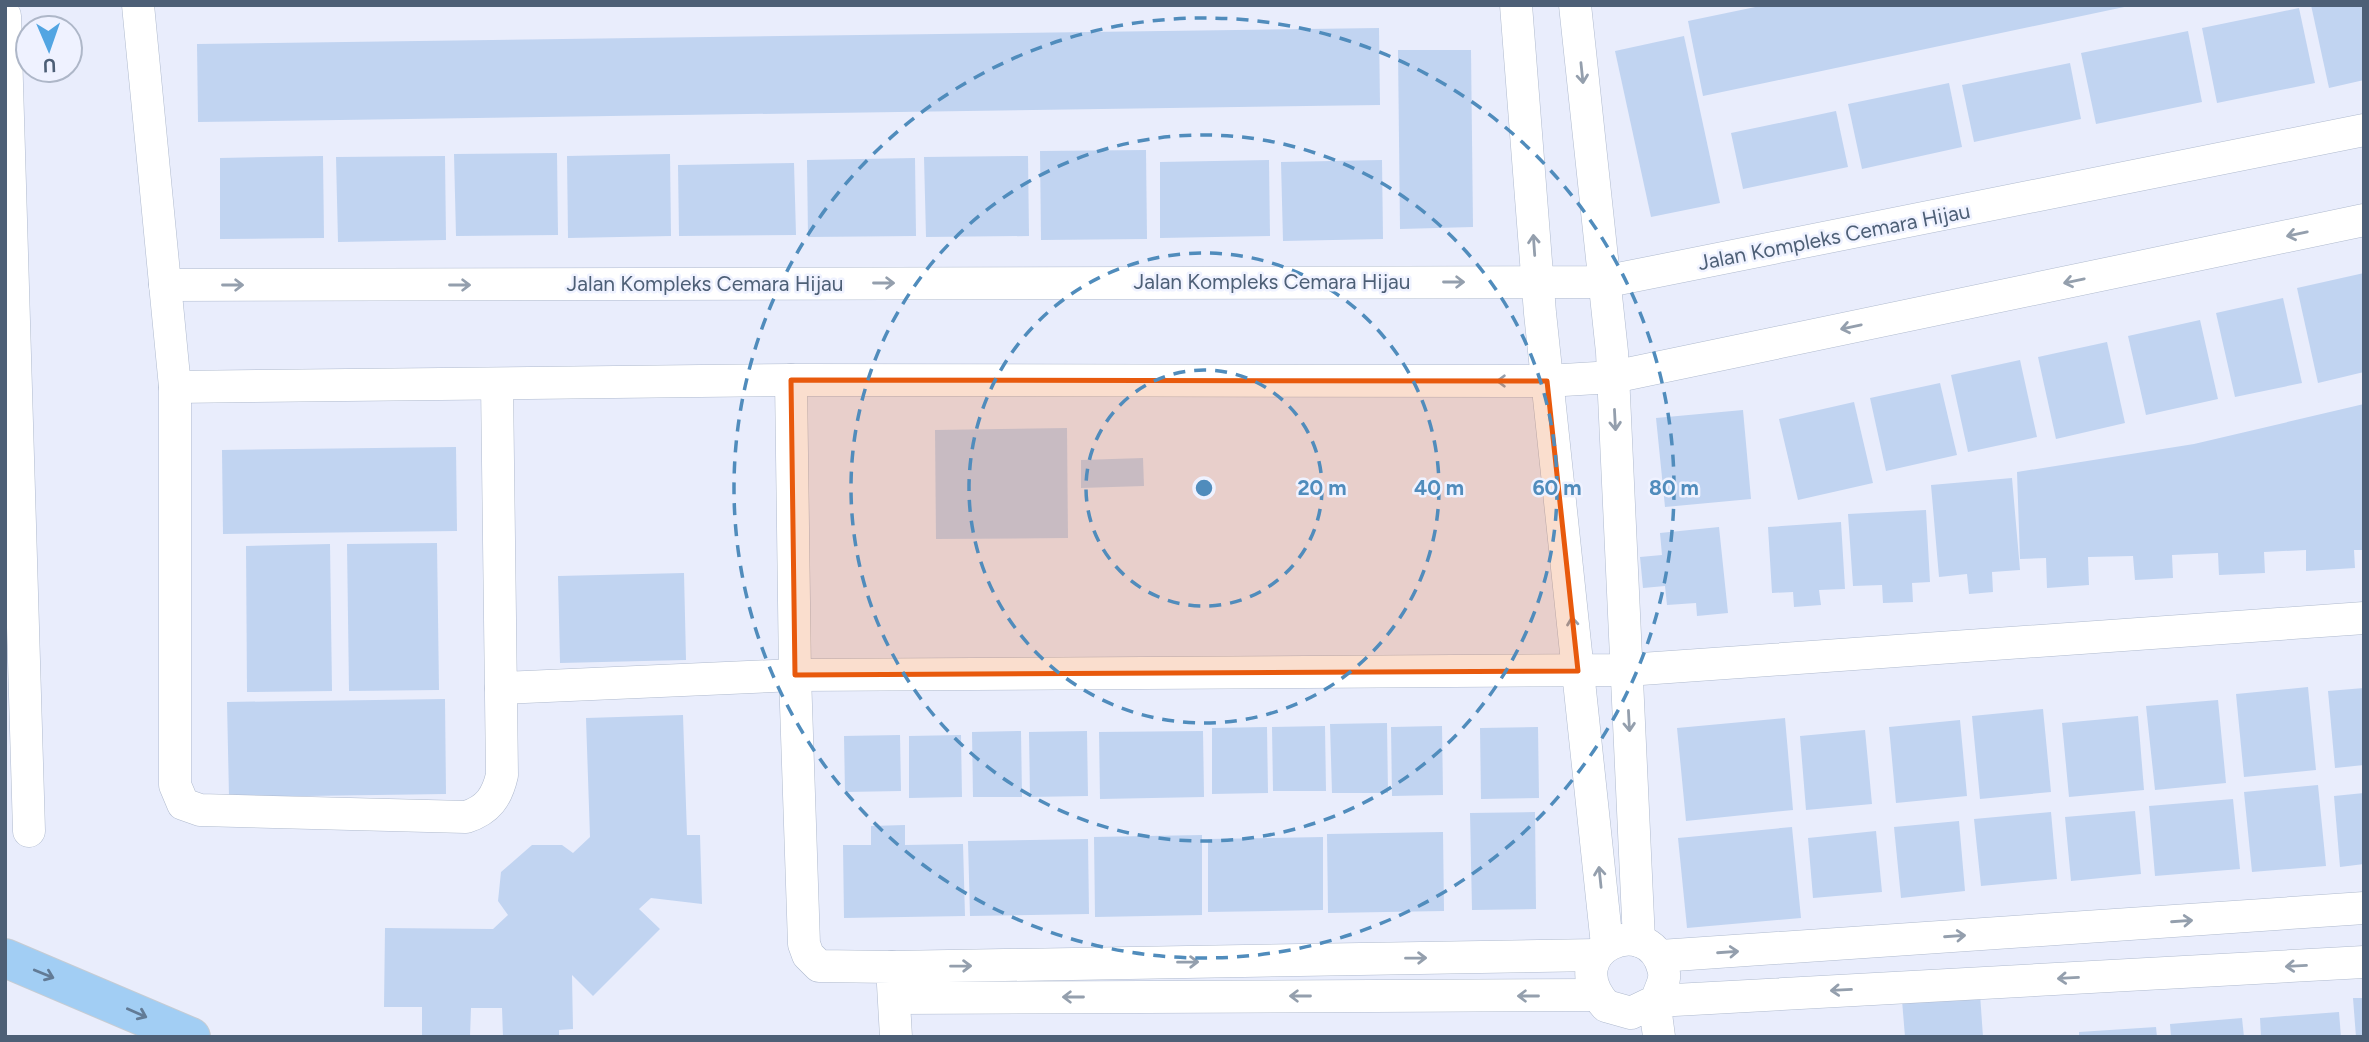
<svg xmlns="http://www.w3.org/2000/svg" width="2369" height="1042" font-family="Figtree,sans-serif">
  <rect width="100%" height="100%" fill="#e9edfc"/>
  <g fill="#c1d4f1">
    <polygon points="1765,5 2129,5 2129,6 1703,96 1688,21"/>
    <polygon points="2311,5 2364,5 2364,80 2329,88"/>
    <polygon points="2299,8 2315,83 2217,103 2202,28"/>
    <polygon points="1379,28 1380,105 198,122 197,44"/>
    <polygon points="2188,31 2202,102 2096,124 2081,53"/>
    <polygon points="1684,36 1720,203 1651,217 1615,51"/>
    <polygon points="1398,50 1471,50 1473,227 1400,229"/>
    <polygon points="2070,63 2081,119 1974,142 1962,85"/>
    <polygon points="1949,83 1962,147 1862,169 1848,104"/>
    <polygon points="1836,111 1848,167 1743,189 1731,133"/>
    <polygon points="1146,150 1147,239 1041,240 1040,151"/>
    <polygon points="557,153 558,235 456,236 454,154"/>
    <polygon points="670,154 671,236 568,238 567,156"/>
    <polygon points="323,156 324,238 220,239 220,158"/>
    <polygon points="445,156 446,240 338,242 336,157"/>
    <polygon points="1028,156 1029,236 926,237 924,157"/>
    <polygon points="915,158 916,236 808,237 807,160"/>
    <polygon points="1269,160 1270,236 1160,238 1160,162"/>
    <polygon points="1382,160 1383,239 1283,241 1281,162"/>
    <polygon points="794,163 796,235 679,236 678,165"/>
    <polygon points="2364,273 2364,372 2318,383 2297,288"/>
    <polygon points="2283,298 2302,383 2235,397 2216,313"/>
    <polygon points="2200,320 2218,399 2146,415 2128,336"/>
    <polygon points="2107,342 2125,423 2056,439 2038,357"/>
    <polygon points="2020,360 2037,437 1968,452 1951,375"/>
    <polygon points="1940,383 1957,455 1886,471 1870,398"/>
    <polygon points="1854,402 1873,483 1798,500 1779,419"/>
    <polygon points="2364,404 2364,550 2354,550 2355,568 2306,571 2306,550 2264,552 2265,573 2219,575 2218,553 2172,555 2173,578 2135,580 2133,556 2088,557 2089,585 2047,588 2046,558 2020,559 2017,472 2194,444"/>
    <polygon points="1743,410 1751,499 1665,507 1656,418"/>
    <polygon points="1067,428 1068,538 936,539 935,430"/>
    <polygon points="456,447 457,531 223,534 222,450"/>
    <polygon points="1143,458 1144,486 1081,488 1081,460"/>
    <polygon points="2012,478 2020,570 1992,572 1993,592 1969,594 1967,574 1939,577 1931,485"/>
    <polygon points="1926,510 1930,582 1912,583 1913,602 1883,603 1882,585 1853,586 1848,514"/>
    <polygon points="1841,522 1845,589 1819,590 1821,605 1794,607 1793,592 1772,593 1768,527"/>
    <polygon points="1719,527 1728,613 1697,616 1696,603 1667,605 1665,586 1643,588 1640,557 1662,555 1660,533"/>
    <polygon points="437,543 439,690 349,691 347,544"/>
    <polygon points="330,544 332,691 247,692 246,546"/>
    <polygon points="684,573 686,660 560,663 558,576"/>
    <polygon points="2308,687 2316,770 2244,777 2236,694"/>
    <polygon points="2364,688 2364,765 2335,768 2328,691"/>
    <polygon points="445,699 446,794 229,797 227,702"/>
    <polygon points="2218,700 2226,783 2155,790 2146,706"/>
    <polygon points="2043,709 2051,792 1980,799 1972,716"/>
    <polygon points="683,715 687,835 700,835 702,904 651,898 639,909 660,929 593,996 572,975 573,1029 559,1030 559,1037 503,1037 502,1008 471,1008 470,1037 422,1037 422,1007 384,1007 385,928 493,929 508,915 498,901 501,872 532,845 562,845 573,853 590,837 586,718"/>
    <polygon points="2138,716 2144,790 2069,797 2062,723"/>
    <polygon points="1785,718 1793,810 1686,821 1677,728"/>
    <polygon points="1960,720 1967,796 1896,803 1889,727"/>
    <polygon points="1387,723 1388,793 1332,793 1330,724"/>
    <polygon points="1325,726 1326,791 1273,791 1272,727"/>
    <polygon points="1442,726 1443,795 1392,796 1391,727"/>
    <polygon points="1267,727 1268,793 1212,794 1212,728"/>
    <polygon points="1538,727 1539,798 1481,799 1480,728"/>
    <polygon points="1865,730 1872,804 1806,810 1800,736"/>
    <polygon points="1021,731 1022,797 973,797 972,732"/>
    <polygon points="1087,731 1088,796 1030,797 1029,732"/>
    <polygon points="1203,731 1204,797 1100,799 1099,732"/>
    <polygon points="900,735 901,791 845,792 844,736"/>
    <polygon points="961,735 962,797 909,798 909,736"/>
    <polygon points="2318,785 2326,866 2252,872 2244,792"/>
    <polygon points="2364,793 2364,864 2340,867 2334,796"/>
    <polygon points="2233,799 2240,869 2155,876 2149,806"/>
    <polygon points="2135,811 2141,874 2071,881 2065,817"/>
    <polygon points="1535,812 1536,909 1472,910 1470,813"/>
    <polygon points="2051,812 2057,879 1981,886 1974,819"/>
    <polygon points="1959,821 1965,891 1901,898 1894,827"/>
    <polygon points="905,825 905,845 963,844 965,916 844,918 843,845 871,845 871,826"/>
    <polygon points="1792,827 1801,918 1687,928 1678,838"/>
    <polygon points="1876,831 1882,892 1813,898 1808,838"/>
    <polygon points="1443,832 1444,911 1328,913 1327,834"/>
    <polygon points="1202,835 1202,915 1095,917 1094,837"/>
    <polygon points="1323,837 1323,910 1208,912 1208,839"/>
    <polygon points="1088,839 1089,914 970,916 968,841"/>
    <polygon points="1980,994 1983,1037 1905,1037 1902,1000"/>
    <polygon points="2353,998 2364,998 2364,1037 2356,1037"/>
    <polygon points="2339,1012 2341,1037 2261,1037 2260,1018"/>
    <polygon points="2242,1018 2244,1037 2171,1037 2170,1024"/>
    <polygon points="2156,1027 2157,1037 2079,1037 2079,1032"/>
  </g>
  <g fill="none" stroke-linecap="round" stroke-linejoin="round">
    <g stroke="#afbace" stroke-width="33">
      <g id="street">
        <path d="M138 5 175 387V785L183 804 200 810 466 817C488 810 497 797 502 775L497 384"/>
        <polyline points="1516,5 1540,313 1607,945"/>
        <polyline points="1575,5 1612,352 1639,941"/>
        <polyline points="5,16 29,831"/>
        <polyline points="165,285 1603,282 2364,130"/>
        <polyline points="791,380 795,675 804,944 808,955 819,966 892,967 896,1037"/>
        <polyline points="175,387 791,380 1547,381 1613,377 2364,220"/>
        <polyline points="501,688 795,675 1627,670 2364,618"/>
        <polyline points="1660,956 2364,908"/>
        <polyline points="892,967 1597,955"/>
        <polyline points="895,998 1596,995"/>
        <path d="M1659 1037C1658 1026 1654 1009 1657 999 1660 988 1667 980 1663 968 1648 910 1556 950 1606 1006L1631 1013 1656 1001 2364 962"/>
      </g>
    </g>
    <g stroke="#c6ccd3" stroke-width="40">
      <polyline id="highway" points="5,958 191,1037"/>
    </g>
    <use href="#street" stroke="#fff" stroke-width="32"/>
    <use href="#highway" stroke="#a2cef4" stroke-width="38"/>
  </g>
  <defs><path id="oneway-shaft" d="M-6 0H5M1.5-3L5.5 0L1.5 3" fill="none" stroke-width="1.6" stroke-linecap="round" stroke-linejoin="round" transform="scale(1.75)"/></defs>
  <g stroke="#949fad">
    <use href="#oneway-shaft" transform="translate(1582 73) rotate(84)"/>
    <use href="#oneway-shaft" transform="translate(2297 234) rotate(168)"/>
    <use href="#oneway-shaft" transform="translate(1534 245) rotate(-94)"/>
    <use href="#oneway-shaft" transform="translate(2074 281) rotate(168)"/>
    <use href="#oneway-shaft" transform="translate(1454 282)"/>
    <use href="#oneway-shaft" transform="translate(884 283)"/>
    <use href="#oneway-shaft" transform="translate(233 285)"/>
    <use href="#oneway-shaft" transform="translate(460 285)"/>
    <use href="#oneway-shaft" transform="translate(1851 327) rotate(168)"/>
    <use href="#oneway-shaft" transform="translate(1507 381) rotate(-180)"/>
    <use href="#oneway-shaft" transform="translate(1615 420) rotate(87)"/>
    <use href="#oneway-shaft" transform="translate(1573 627) rotate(-96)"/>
    <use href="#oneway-shaft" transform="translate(1629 721) rotate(87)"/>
    <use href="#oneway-shaft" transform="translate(1600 877) rotate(-96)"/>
    <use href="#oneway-shaft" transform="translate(2182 921) rotate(-4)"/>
    <use href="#oneway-shaft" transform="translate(1955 936) rotate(-4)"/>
    <use href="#oneway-shaft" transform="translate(1728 952) rotate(-4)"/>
    <use href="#oneway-shaft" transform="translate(1416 958) rotate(-1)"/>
    <use href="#oneway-shaft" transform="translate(1188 962) rotate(-1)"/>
    <use href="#oneway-shaft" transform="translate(961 966) rotate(-1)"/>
    <use href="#oneway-shaft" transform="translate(2296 966) rotate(177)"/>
    <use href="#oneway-shaft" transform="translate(2068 978) rotate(177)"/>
    <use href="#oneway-shaft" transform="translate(1841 990) rotate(177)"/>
    <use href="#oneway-shaft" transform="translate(1300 996) rotate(180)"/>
    <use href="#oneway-shaft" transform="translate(1528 996) rotate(180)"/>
    <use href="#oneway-shaft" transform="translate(1073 997) rotate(180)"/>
  </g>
  <g stroke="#627b96">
    <use href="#oneway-shaft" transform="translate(44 974) rotate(22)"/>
    <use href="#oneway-shaft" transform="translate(137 1013) rotate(24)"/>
  </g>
  <path fill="#e8590c" fill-opacity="0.2" stroke="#e8590c" stroke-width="5" stroke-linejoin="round" d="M791 380 1547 381 1578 671 795 675Z"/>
  <g fill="none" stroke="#508cbc" stroke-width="3.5" stroke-dasharray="12 9">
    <circle cx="1204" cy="488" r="118"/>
    <circle cx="1204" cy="488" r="235"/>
    <circle cx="1204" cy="488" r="353"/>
    <circle cx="1204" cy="488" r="470"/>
  </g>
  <g text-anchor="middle" stroke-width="5" stroke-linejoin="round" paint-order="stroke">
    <g font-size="21" fill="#4d5f76" stroke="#eff2ff">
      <text transform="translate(1834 237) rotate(-11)" y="7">Jalan Kompleks Cemara Hijau</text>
      <text x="1272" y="289">Jalan Kompleks Cemara Hijau</text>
      <text x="705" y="291">Jalan Kompleks Cemara Hijau</text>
    </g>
  </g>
  <circle cx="1204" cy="488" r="10" fill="#508cbc" stroke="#eff2ff" stroke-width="3.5"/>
  <g font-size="21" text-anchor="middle" font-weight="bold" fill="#508cbc" stroke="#eff2ff" stroke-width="5" stroke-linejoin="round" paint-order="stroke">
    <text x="1322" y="495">20 m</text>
    <text x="1439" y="495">40 m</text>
    <text x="1557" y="495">60 m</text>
    <text x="1674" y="495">80 m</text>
  </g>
  <rect width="2369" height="1042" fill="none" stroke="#4d5f76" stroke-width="14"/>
  <g transform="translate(49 49) rotate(178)"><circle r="33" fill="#eff2ff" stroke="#aeb7c8" stroke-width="2"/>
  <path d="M0-5L12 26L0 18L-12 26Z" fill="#52a5e2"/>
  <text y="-10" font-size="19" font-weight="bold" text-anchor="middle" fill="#4d5f76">U</text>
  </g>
</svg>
